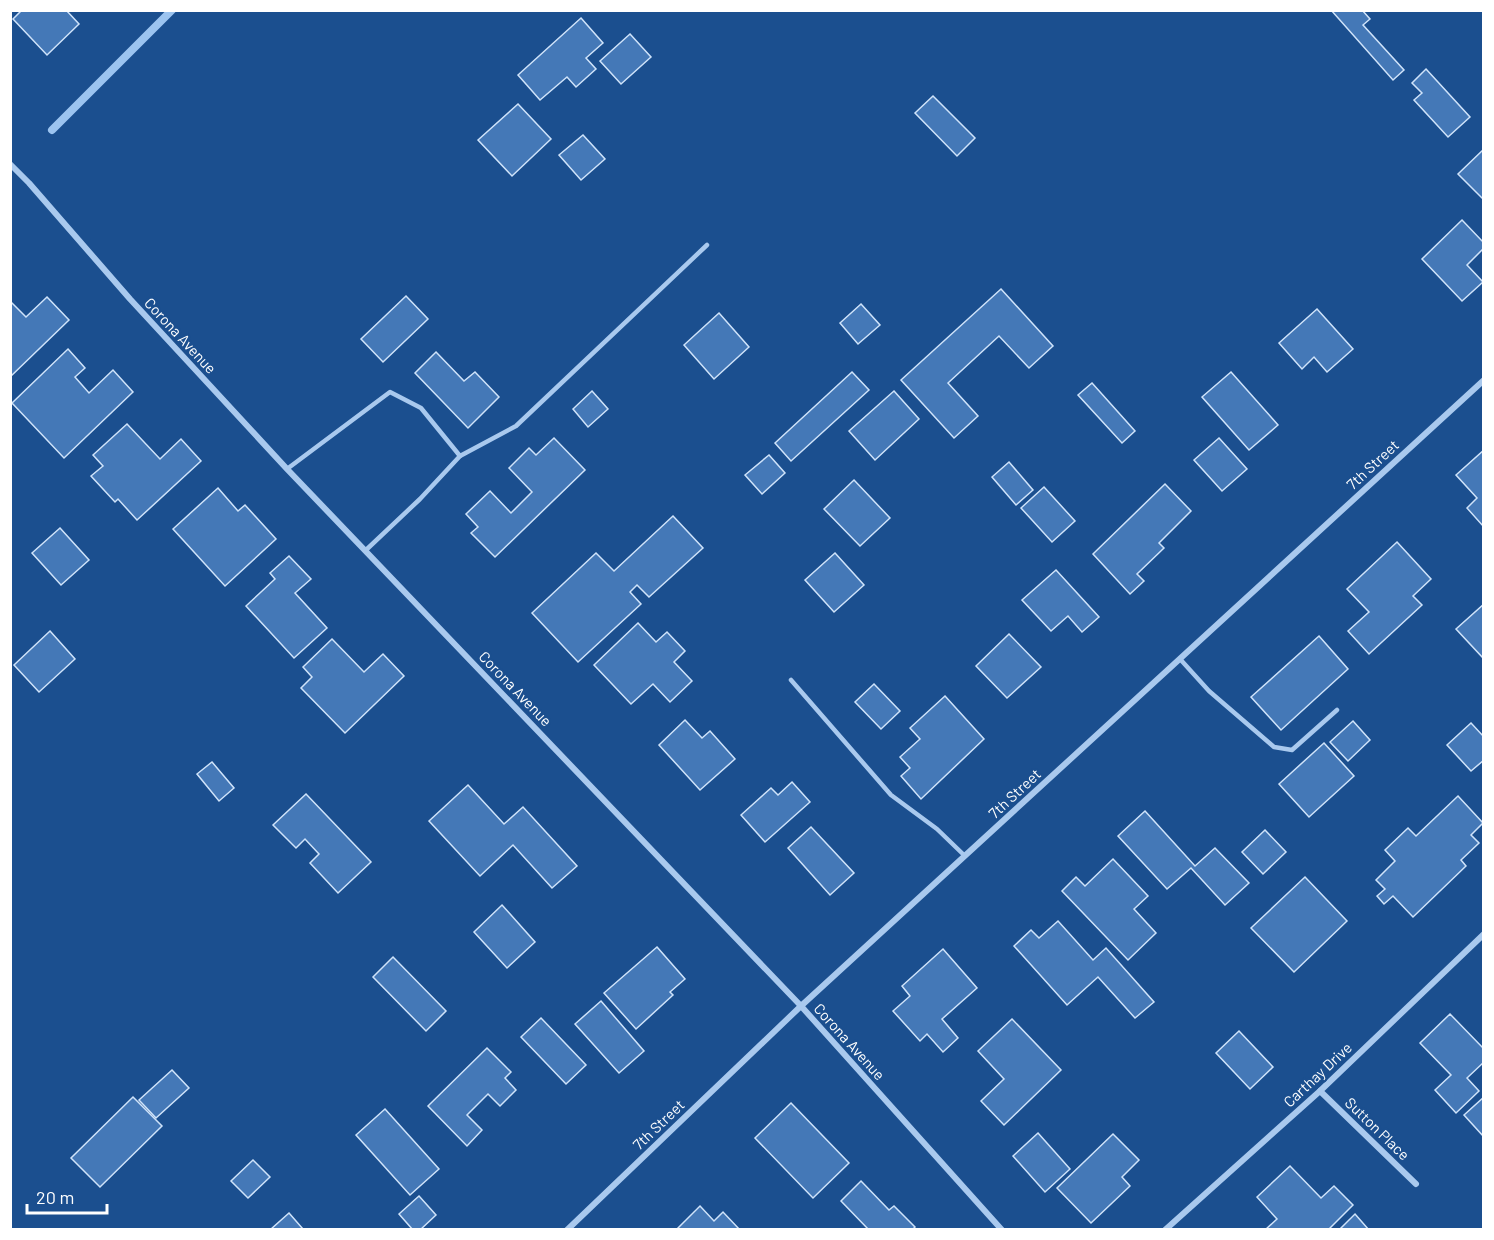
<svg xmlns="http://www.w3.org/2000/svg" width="1494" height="1240" font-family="Barlow,sans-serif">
  <rect width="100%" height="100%" fill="#1b4f8f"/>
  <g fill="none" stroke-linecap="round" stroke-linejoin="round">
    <polyline stroke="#9cc4f0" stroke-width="8" points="52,130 172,10"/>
  </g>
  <g fill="#4478b7" stroke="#cfe3fa" stroke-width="1.5">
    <polygon points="22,10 66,10 79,24 47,55 13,19"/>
    <polygon points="1331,10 1362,10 1370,19 1363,25 1404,70 1393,80"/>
    <polygon points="581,18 603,43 586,58 596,69 576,87 567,77 540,100 518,75"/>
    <polygon points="630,34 651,57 621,84 600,61"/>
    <polygon points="1426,69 1470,117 1448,137 1414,100 1422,93 1412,83"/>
    <polygon points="933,96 975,138 957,156 915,113"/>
    <polygon points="518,104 551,139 512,176 478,140"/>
    <polygon points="583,135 605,159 581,180 559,155"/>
    <polygon points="1484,149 1484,200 1458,174"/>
    <polygon points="1462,220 1484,243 1484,248 1467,265 1483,282 1462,301 1422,259"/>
    <polygon points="1001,289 1053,346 1029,368 999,336 948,383 978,416 954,438 901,380"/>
    <polygon points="406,296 428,319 383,362 361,339"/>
    <polygon points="47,297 69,320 10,377 10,301 26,317"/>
    <polygon points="861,304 880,325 858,344 840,323"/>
    <polygon points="1317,309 1353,349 1327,372 1314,357 1302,369 1279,343"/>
    <polygon points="719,313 749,347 714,379 684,345"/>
    <polygon points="68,349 85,368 75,377 89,393 113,370 133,392 64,458 12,403"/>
    <polygon points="436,352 464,381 475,372 499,397 468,428 415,373"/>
    <polygon points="852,372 869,390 791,461 775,443"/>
    <polygon points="1231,372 1278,425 1249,450 1202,397"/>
    <polygon points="1092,383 1135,431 1122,443 1078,395"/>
    <polygon points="592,391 608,409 588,427 573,409"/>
    <polygon points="894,391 919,419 875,460 849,431"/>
    <polygon points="127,424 160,459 181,439 201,461 137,520 118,499 115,502 91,476 103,466 93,455"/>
    <polygon points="554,438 585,470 495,557 471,533 478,527 466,514 490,491 511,513 532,492 509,468 529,448 536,455"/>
    <polygon points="1219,438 1247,469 1222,491 1194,460"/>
    <polygon points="1484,450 1484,525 1483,526 1467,508 1477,498 1456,475"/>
    <polygon points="769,455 785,473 762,494 745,475"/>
    <polygon points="1009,462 1033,490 1016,505 992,477"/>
    <polygon points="854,480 890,518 860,546 824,509"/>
    <polygon points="1165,484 1191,511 1159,543 1164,548 1137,574 1144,581 1130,594 1093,554"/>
    <polygon points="1044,487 1075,521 1052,542 1021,508"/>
    <polygon points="218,488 238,511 245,505 276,539 225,586 173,529"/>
    <polygon points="673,516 703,548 649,597 637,585 630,592 641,604 578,662 532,613 596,553 614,571"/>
    <polygon points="60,528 89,560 61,585 32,553"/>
    <polygon points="1397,542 1431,579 1413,596 1422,605 1369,654 1348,631 1369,612 1347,589"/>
    <polygon points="835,553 864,585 834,612 805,580"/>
    <polygon points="289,556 311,579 295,593 327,628 294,658 246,606 275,579 270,573"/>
    <polygon points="1056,570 1099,617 1082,632 1068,616 1051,631 1022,600"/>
    <polygon points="1484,604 1484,659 1456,629"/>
    <polygon points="638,623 656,642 667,632 685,651 674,662 692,681 670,702 653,684 631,704 594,665"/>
    <polygon points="50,631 75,659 39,692 14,665"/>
    <polygon points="1009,634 1041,667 1007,698 976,666"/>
    <polygon points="1319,636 1348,669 1281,730 1251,697"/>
    <polygon points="332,639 364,672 383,654 404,676 345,733 301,688 312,677 303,667"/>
    <polygon points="874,684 900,711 881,729 855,702"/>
    <polygon points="945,696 984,739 921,799 901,776 910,768 900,757 920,739 910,728"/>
    <polygon points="685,720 702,738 710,731 735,759 700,790 659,745"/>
    <polygon points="1353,721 1370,740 1348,761 1330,742"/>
    <polygon points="1471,723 1484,737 1484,760 1471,771 1447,745"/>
    <polygon points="1324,743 1354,776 1309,817 1279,784"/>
    <polygon points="212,762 234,788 219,801 197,774"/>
    <polygon points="792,782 810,802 765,842 741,815 771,788 778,795"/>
    <polygon points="468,785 504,824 523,807 577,866 552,888 513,845 480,876 429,821"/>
    <polygon points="306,794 371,862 338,893 310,863 319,854 305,839 296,848 273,825"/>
    <polygon points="1458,796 1483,823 1471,835 1479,843 1461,860 1466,866 1413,917 1393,896 1384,904 1377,896 1385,889 1376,880 1395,861 1385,850 1408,828 1416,836"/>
    <polygon points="1145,811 1195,866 1215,848 1249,883 1225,905 1191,868 1167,889 1118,836"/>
    <polygon points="811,827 854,873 830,895 788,848"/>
    <polygon points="1265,830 1286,852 1263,874 1242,852"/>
    <polygon points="1113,859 1148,896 1134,909 1156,933 1128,960 1062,891 1076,877 1085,886"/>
    <polygon points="1305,877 1347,921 1294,972 1251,928"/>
    <polygon points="502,905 535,942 507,968 474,932"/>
    <polygon points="1058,921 1093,960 1106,948 1154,1002 1135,1018 1098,977 1067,1005 1014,946 1031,930 1039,938"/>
    <polygon points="657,947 685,979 670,992 673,995 636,1029 604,993"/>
    <polygon points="943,949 977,988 942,1019 958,1038 943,1052 927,1034 920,1041 893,1011 910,996 902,986"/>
    <polygon points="393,957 446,1011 426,1031 373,977"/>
    <polygon points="601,1001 644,1051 619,1073 575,1024"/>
    <polygon points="1450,1014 1484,1049 1484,1062 1467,1078 1479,1091 1456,1113 1435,1090 1451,1075 1420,1043"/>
    <polygon points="541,1018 586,1065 566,1084 521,1037"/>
    <polygon points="1012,1019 1061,1070 1004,1125 981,1101 1004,1079 978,1051"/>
    <polygon points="1239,1031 1273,1067 1250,1089 1216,1053"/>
    <polygon points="487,1048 511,1072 505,1078 516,1090 500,1106 488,1094 467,1115 482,1130 467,1146 428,1106"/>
    <polygon points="172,1070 189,1088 156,1118 139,1100"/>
    <polygon points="133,1097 162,1126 100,1187 71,1158"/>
    <polygon points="1484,1097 1484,1137 1464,1115"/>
    <polygon points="791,1103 849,1163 813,1198 755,1138"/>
    <polygon points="385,1109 439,1169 410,1195 356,1135"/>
    <polygon points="1038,1133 1070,1169 1045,1192 1013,1156"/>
    <polygon points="1113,1134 1139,1160 1122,1177 1130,1186 1091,1223 1057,1188"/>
    <polygon points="253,1160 270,1177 248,1198 231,1181"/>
    <polygon points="1290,1166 1321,1198 1334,1186 1353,1205 1328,1230 1265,1230 1277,1219 1257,1197"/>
    <polygon points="861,1181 889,1210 894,1206 915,1227 912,1230 869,1230 841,1201"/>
    <polygon points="419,1196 436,1215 420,1230 413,1230 399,1214"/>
    <polygon points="700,1206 714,1221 723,1212 740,1230 676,1230"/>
    <polygon points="289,1213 303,1229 270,1230"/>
    <polygon points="1355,1214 1369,1230 1339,1230"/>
  </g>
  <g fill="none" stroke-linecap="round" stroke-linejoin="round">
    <g stroke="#a9c9ee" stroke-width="4.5">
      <polyline points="460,456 516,426 707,245"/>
      <polyline points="287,469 390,392 421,408 460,456 420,499 366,550"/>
      <polyline points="1180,659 1209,691 1274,747 1292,750 1337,710"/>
      <polyline points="791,680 891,795 937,829 965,856"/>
    </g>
    <g stroke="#a9c9ee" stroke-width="6">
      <polyline points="10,164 29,183 130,299 287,469 801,1006 1002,1230"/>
      <polyline points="1320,1091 1416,1184"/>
      <polyline points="567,1230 801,1006 1484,380"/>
      <polyline points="1165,1230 1320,1091 1484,934"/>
    </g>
  </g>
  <g text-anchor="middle" stroke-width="4.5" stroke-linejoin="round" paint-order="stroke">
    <g font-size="15" fill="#fff" stroke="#1b4f8f">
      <text transform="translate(180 336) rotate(47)" y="5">Corona Avenue</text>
      <text transform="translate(1373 465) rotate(-43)" y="5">7th Street</text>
      <text transform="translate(515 689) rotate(46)" y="5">Corona Avenue</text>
      <text transform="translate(1015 794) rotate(-43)" y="5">7th Street</text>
      <text transform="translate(849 1042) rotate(48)" y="5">Corona Avenue</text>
      <text transform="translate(1318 1075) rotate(-43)" y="5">Carthay Drive</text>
      <text transform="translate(659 1125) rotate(-44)" y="5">7th Street</text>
      <text transform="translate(1377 1129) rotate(44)" y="5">Sutton Place</text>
    </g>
  </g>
  <rect width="1494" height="1240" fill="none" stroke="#ffffff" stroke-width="24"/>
  <path d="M27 1204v9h80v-9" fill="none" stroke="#ffffff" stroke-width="3"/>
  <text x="36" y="1204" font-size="18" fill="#ffffff" stroke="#1b4f8f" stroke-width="4.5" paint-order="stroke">20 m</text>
</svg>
